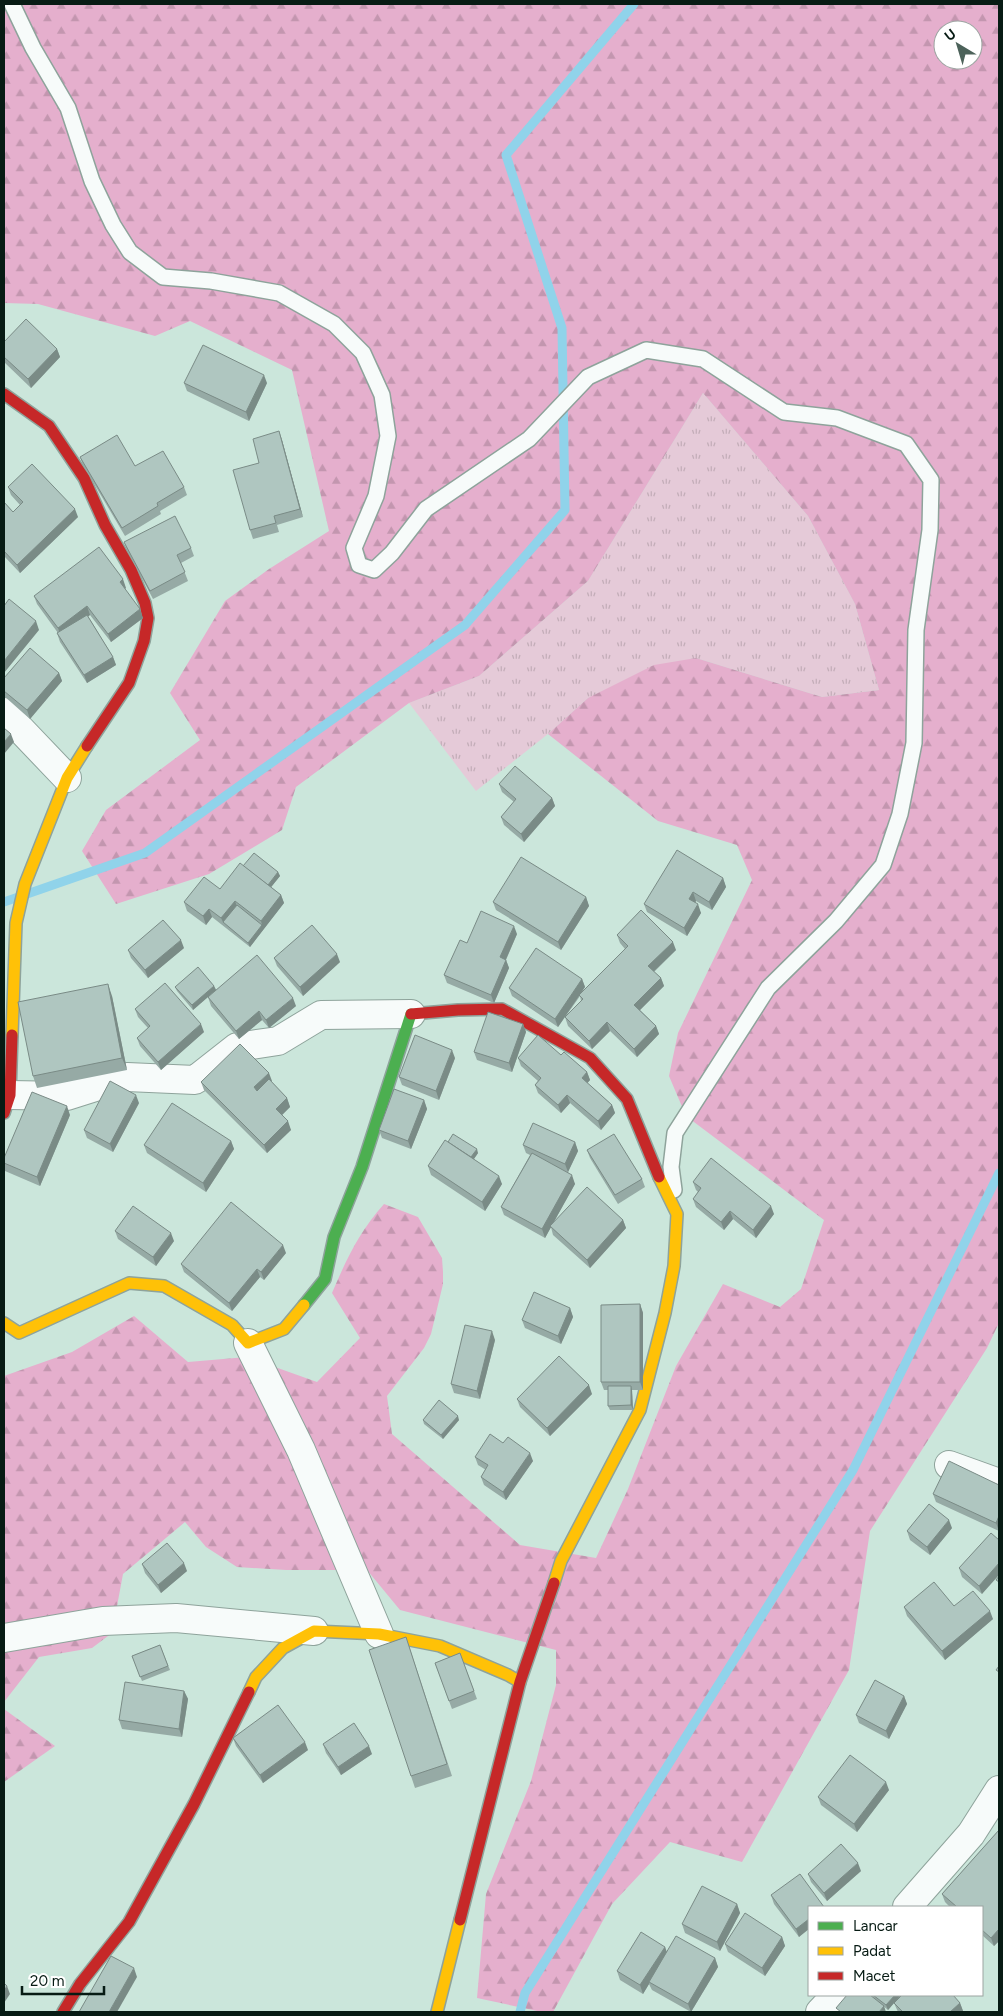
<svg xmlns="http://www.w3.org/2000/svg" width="1003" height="2016" font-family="Figtree,sans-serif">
  <defs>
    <pattern id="grass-tufts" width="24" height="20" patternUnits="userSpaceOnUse" patternTransform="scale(1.25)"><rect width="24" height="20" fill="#e5cad8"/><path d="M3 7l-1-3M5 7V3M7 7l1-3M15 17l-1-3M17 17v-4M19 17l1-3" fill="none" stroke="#c3adb8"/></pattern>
    <pattern id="forest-firs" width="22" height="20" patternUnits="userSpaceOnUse" patternTransform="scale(1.25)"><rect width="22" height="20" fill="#e5afcd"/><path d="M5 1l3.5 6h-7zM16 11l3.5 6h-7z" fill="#c396af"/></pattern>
  </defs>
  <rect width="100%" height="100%" fill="#cbe6db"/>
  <polygon fill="url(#grass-tufts)" points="703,393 808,516 855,604 879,690 822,697 696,658 588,698 548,734 476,791 409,703 479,676 588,581"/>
  <g fill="url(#forest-firs)" fill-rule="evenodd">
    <path d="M4 4H999V1323L987 1348 870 1531 849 1670 742 1862 670 1842 612 1904 553 2012H542L477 1998 486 1894 531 1781 556 1685V1650L400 1610 367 1570H286L237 1567 206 1547 185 1522 123 1574 112 1633 92 1648 39 1657 4 1702V1376L72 1352 134 1316 188 1362 247 1357 317 1382 360 1338 332 1293C347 1258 359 1232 384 1204L418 1217 442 1258 443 1272V1284L431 1334 424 1348 387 1396 392 1434 520 1545 596 1558 628 1489 676 1366 723 1284 780 1307 801 1289 824 1220 686 1116 669 1076 678 1033 752 880 737 845 658 821 548 734 588 698 654 665 696 658 822 697 879 690 855 604 808 516 703 393 588 581 479 676 409 703 296 787 282 830 209 874 116 904 82 851 106 810 200 740 170 693 225 601 269 569 329 531 292 370 190 321 155 336 38 304 4 303ZM943 30H973V60H943Z"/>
    <polygon points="4,1709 55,1746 4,1782"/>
  </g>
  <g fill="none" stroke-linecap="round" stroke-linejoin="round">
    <g stroke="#90d3ea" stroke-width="9">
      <polyline points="4,902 145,853 465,625 565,510 562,328 506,155 634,4"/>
      <polyline points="520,2012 525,1993 853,1470 999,1173"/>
    </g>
    <g stroke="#8ea39b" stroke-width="18">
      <polyline id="lane" points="12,4 33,48 68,108 92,181 113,225 130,252 163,277 211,281 279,293 334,324 363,353 382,395 388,436 376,496 354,548 359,565 374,570 392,553 426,509 529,439 588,377 646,350 703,359 784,412 837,418 906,444 931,480 930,530 916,630 914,743 900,814 883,865 836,921 768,988 675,1133 671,1167 674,1190"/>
    </g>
    <g stroke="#8ea39b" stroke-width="30">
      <g id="street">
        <polyline points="4,712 67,778"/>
        <polyline points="10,1095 67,1096 127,1077 195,1080 237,1047 278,1041 321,1015 411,1014"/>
        <polyline points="248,1343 301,1450 379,1634"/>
        <polyline points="949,1465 999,1483"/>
        <polyline points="4,1638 103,1621 176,1618 314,1631"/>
        <polyline points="907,1907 971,1834 999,1790"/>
        <polyline points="820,2012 836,1995"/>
      </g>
    </g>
    <g stroke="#8ea39b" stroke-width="14">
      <polyline id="fast" points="304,1305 325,1279 334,1237 362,1167 411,1014"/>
    </g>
    <g stroke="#8ea39b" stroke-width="14">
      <g id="slow">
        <polyline points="12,1035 16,923 25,884 67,778 87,746"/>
        <polyline points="4,1323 19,1333 129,1283 164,1286 232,1325 248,1343 284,1329 304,1305"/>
        <polyline points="554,1583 561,1561 640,1410 665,1313 674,1266 677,1214 659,1177"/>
        <polyline points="249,1692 256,1677 283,1648 314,1631 379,1634 440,1646 508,1675 520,1682"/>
        <polyline points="437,2012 460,1920"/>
      </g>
    </g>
    <g stroke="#8ea39b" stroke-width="14">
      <g id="jam">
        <polyline points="4,394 49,426 84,478 105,525 131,570 145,603 148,618 144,641 129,683 87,746"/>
        <polyline points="411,1014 458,1010 502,1009 590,1058 627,1099 659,1177"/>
        <polyline points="4,1113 10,1095 12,1035"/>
        <polyline points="460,1920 520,1682 554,1583"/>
        <polyline points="63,2012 80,1984 129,1922 194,1804 249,1692"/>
      </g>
    </g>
    <use href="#lane" stroke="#f7fbfa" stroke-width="15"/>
    <use href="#street" stroke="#f7fbfa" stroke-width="28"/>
    <use href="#fast" stroke="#4caf50" stroke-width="11"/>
    <use href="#slow" stroke="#ffc107" stroke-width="11"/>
    <use href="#jam" stroke="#c62828" stroke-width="11"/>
  </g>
  <g fill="#96aaa5">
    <polygon points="4,342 57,349 60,357 31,388 4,362"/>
    <polygon points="184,383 267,383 249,421 187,391"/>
    <polygon points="279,431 282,440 303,517 277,525 279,532 253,539 250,530 259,463"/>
    <polygon points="80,457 135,466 184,487 187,495 160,511 161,514 125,536 83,465"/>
    <polygon points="8,487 78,517 20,573 4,556 4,502 13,512 20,505 11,495"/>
    <polygon points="124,542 191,548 194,556 181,563 188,581 153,599 127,550"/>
    <polygon points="126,588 125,589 143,618 111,642 90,615 88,616 113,657 116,665 87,683 60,642 57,633 58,633 37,604 34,596"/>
    <polygon points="59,673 62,681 30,719 4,696 4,678"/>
    <polygon points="499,784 552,798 555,806 524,842 504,825 501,817 514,802 502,792"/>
    <polygon points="243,866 278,872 280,876 271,887 281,895 284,903 250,947 212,917 206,925 187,911 184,902 220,889"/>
    <polygon points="723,878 726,887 712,910 696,901 695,903 701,913 687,936 647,912 644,904"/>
    <polygon points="586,897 589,906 561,950 496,910 493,902"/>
    <polygon points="517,934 506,960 509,968 494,1003 447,983 444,975 467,943"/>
    <polygon points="617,935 676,950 654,972 661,978 664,986 640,1010 656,1026 659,1034 637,1057 610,1031 592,1049 568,1026 565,1017 581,1001 580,996 558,1027 512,996 509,988 582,979 585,987 581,993 625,949 620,943"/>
    <polygon points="184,948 148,978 131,958 128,950"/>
    <polygon points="274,958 340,962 303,996 277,966"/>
    <polygon points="214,986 216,990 193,1010 177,991 175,987"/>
    <polygon points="112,996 127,1070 37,1088 33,1076"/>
    <polygon points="208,997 296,1006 269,1028 262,1020 239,1039 211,1006"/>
    <polygon points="135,1009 204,1032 161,1070 140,1046 137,1038 148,1028 138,1017"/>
    <polygon points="523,1024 526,1032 512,1072 477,1060 474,1052"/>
    <polygon points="561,1055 587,1072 590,1080 587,1083 612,1105 615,1113 601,1130 570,1103 561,1113 538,1093 535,1085 538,1081 521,1066 518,1058"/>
    <polygon points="455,1058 439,1100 402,1085 399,1077"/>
    <polygon points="272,1081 271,1082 287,1098 290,1107 282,1115 291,1130 267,1153 204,1090 201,1082"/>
    <polygon points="424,1100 427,1109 411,1149 382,1138 379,1130"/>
    <polygon points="139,1103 113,1152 87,1138 84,1130"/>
    <polygon points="70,1115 40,1186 5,1171 4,1167 4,1158"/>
    <polygon points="231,1141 234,1149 206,1192 147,1153 144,1145"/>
    <polygon points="448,1142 478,1153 474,1159 502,1184 485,1211 431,1175 428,1166"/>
    <polygon points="575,1142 578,1151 568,1172 575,1184 553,1223 623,1220 626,1228 590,1268 553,1235 551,1227 545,1238 504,1215 501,1207 530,1155 526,1153 523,1145"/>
    <polygon points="587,1150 642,1179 645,1187 618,1204 590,1158"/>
    <polygon points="693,1182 774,1214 756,1238 733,1219 724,1230 696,1207 693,1199 698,1192 696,1190"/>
    <polygon points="115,1231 174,1241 156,1266 118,1239"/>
    <polygon points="286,1253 264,1280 260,1277 232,1311 184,1272 181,1264"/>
    <polygon points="640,1304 643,1313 643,1390 632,1390 633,1410 610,1410 608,1406 608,1390 604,1390 601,1382"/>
    <polygon points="570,1308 573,1317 561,1344 525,1328 522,1320"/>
    <polygon points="495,1340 480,1399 454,1393 451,1384"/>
    <polygon points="592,1394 550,1436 520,1407 517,1399"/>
    <polygon points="423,1420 459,1420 443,1439 424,1424"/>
    <polygon points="503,1443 533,1461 506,1500 484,1485 481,1477 486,1470 478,1465 475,1457"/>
    <polygon points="999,1485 999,1531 936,1502 933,1494"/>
    <polygon points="952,1528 930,1555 910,1540 907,1531"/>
    <polygon points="999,1540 982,1594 962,1577 959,1568"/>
    <polygon points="142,1564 187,1571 161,1593 145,1573"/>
    <polygon points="954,1606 993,1619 945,1660 907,1616 904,1607"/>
    <polygon points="406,1637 452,1776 415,1788 411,1776"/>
    <polygon points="160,1645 170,1670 142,1681 132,1656"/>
    <polygon points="460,1653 477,1699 452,1709 435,1663"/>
    <polygon points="184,1691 188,1699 182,1737 122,1729 119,1720"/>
    <polygon points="904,1696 907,1704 889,1739 859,1723 856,1715"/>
    <polygon points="233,1738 308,1750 263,1783 236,1746"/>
    <polygon points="323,1744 372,1754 341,1775 326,1753"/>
    <polygon points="889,1790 857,1832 821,1805 818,1797"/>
    <polygon points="999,1830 999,1941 994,1946 982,1935 982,1907 950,1907 945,1902 942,1894"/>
    <polygon points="861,1871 827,1901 811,1882 808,1874"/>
    <polygon points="771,1895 824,1907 799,1937 774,1904"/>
    <polygon points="737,1904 740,1913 720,1951 685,1933 682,1924"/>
    <polygon points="782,1937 785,1946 765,1976 728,1952 725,1944"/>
    <polygon points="665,1947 666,1951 715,1958 718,1967 691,2012 652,1990 649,1984 643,1994 620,1980 617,1971"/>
    <polygon points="870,1995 901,1995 895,2002 960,2003 963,2011 962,2012 898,2012 894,2003 888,2010"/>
  </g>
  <g fill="#7a8b86">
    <polygon points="57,349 60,357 31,388 28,379"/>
    <polygon points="264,375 267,383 249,421 246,412"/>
    <polygon points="279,431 282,440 303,517 300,509"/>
    <polygon points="75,509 78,517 20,573 17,565"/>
    <polygon points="123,579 126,588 123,590 120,582"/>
    <polygon points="87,606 90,615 61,637 58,628"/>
    <polygon points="140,609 143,618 111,642 108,634"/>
    <polygon points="36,621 39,630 4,673 4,661"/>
    <polygon points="113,657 116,665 87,683 84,675"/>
    <polygon points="59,673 62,681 30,719 27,710"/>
    <polygon points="11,734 14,742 4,754 4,742"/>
    <polygon points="552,798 555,806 524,842 521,834"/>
    <polygon points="278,872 280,876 268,891 267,887"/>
    <polygon points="723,878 726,887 712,910 709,902"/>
    <polygon points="693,892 696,901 692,907 689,899"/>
    <polygon points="281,895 284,903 250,947 248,943 262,925 261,921"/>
    <polygon points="586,897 589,906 561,950 558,942"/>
    <polygon points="235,901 238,909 223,922 221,918"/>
    <polygon points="698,904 701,913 687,936 684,928"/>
    <polygon points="209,909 212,917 206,925 203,916"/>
    <polygon points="514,926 517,934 503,966 500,957"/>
    <polygon points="181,940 184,948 148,978 145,970"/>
    <polygon points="673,942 676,950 651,974 648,966"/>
    <polygon points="337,954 340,962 303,996 300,987"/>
    <polygon points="506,960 509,968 494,1003 491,995"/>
    <polygon points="661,978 664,986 637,1013 634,1005"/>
    <polygon points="582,979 585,987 558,1027 555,1019"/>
    <polygon points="108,984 112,996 127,1070 122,1058"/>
    <polygon points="214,986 216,990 193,1010 192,1005"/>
    <polygon points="293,998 296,1006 269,1028 266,1020"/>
    <polygon points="259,1011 262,1020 239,1039 236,1031"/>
    <polygon points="607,1022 610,1031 592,1049 589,1041"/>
    <polygon points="201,1024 204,1032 161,1070 158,1062"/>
    <polygon points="523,1024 526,1032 512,1072 509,1063"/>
    <polygon points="656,1026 659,1034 637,1057 634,1049"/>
    <polygon points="452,1050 455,1058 439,1100 436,1091"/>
    <polygon points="587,1072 590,1080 585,1086 582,1078"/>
    <polygon points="269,1073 272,1081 257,1096 254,1087"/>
    <polygon points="136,1095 139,1103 113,1152 110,1144"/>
    <polygon points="567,1095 570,1103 561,1113 558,1105"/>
    <polygon points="287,1098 290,1107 279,1118 276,1109"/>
    <polygon points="424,1100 427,1109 411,1149 408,1141"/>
    <polygon points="612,1105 615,1113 601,1130 598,1121"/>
    <polygon points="67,1106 70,1115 40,1186 37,1177"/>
    <polygon points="288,1121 291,1130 267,1153 264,1145"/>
    <polygon points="231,1141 234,1149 206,1192 203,1183"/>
    <polygon points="575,1142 578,1151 568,1172 565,1164"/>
    <polygon points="477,1149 478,1153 471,1163 469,1159"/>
    <polygon points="572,1175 575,1184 545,1238 542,1229"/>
    <polygon points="499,1176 502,1184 485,1211 482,1202"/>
    <polygon points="771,1206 774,1214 756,1238 753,1230"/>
    <polygon points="730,1211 733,1219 724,1230 721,1222"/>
    <polygon points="623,1220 626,1228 590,1268 587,1260"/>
    <polygon points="171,1233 174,1241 156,1266 153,1257"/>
    <polygon points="283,1245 286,1253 264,1280 261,1272"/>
    <polygon points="257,1269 260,1277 232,1311 229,1303"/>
    <polygon points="640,1304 643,1313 643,1390 640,1382"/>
    <polygon points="570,1308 573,1317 561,1344 558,1336"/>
    <polygon points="492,1331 495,1340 480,1399 477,1391"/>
    <polygon points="589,1385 592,1394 550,1436 547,1428"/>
    <polygon points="631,1386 632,1390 633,1410 631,1405"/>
    <polygon points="458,1416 459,1420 443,1439 441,1435"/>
    <polygon points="530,1453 533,1461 506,1500 503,1492"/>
    <polygon points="999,1516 999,1531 996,1523"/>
    <polygon points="949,1520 952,1528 930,1555 927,1547"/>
    <polygon points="184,1563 187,1571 161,1593 158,1585"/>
    <polygon points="999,1563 999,1575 982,1594 979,1586"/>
    <polygon points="990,1611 993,1619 945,1660 942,1651"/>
    <polygon points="184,1691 188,1699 182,1737 179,1729"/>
    <polygon points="904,1696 907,1704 889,1739 886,1731"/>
    <polygon points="305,1742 308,1750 263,1783 260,1775"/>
    <polygon points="369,1746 372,1754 341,1775 338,1767"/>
    <polygon points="886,1782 889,1790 857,1832 854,1824"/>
    <polygon points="858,1863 861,1871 827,1901 824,1893"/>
    <polygon points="737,1904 740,1913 720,1951 717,1942"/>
    <polygon points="809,1919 809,1929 799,1937 796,1929"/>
    <polygon points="999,1929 999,1941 994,1946 991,1938"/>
    <polygon points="782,1937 785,1946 765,1976 762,1968"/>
    <polygon points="665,1947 668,1955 649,1982 649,1984 643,1994 640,1985"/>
    <polygon points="715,1958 718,1967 691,2012 688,2004"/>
    <polygon points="134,1968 137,1977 117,2012 109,2012"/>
    <polygon points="7,1986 10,1994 4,2003 4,1991"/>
    <polygon points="895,1995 901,1995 888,2010 886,2005"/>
    <polygon points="960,2003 963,2011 962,2012 950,2012"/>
    <polygon points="884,2006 886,2012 879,2012"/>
  </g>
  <g fill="#afc6c0" stroke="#7a8b86">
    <polygon points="26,319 57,349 28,379 4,357 4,342"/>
    <polygon points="203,345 264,375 246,412 184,383"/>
    <polygon points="279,431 300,509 274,516 276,523 250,530 233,470 259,463 253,439"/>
    <polygon points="117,435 135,466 163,451 184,487 157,503 158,506 122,528 80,457"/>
    <polygon points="32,464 75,509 17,565 4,551 4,502 13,512 23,502 8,487"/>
    <polygon points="175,516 191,548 177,555 185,572 150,591 124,542"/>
    <polygon points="99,547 123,579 120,582 140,609 108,634 87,606 58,628 34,596"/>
    <polygon points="9,599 36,621 4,661 4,606"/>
    <polygon points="87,615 113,657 84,675 57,633"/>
    <polygon points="30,648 59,673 27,710 4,691 4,678"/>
    <polygon points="4,728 11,734 4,742"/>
    <polygon points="515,766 552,798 521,834 501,817 516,799 499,784"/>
    <polygon points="677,850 723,878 709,902 693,892 689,899 698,904 684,928 644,904"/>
    <polygon points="254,853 278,872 268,885 243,866"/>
    <polygon points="521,857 586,897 558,942 493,902"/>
    <polygon points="240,863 281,895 261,921 235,901 221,918 209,909 203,916 184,902 204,877 220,889"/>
    <polygon points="237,905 262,925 248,943 223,922"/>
    <polygon points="641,910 673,942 648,966 661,978 634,1005 656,1026 634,1049 607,1022 589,1041 565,1017 583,999 579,995 628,946 617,935"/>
    <polygon points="481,911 514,926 500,957 506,960 491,995 444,975 460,940 467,943"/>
    <polygon points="163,920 181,940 145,970 128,950"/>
    <polygon points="312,925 337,954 300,987 274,958"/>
    <polygon points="536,948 582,979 555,1019 509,988"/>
    <polygon points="257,955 293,998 266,1020 259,1011 236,1031 208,997"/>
    <polygon points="198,967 214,986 192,1005 175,987"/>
    <polygon points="165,983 201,1024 158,1062 137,1038 150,1026 135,1009"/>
    <polygon points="108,984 122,1058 33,1076 18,1002"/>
    <polygon points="488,1012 523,1024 509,1063 474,1052"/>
    <polygon points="415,1035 452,1050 436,1091 399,1077"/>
    <polygon points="538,1035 561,1055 564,1052 587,1072 582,1078 612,1105 598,1121 567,1095 558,1105 535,1085 541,1078 518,1058"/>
    <polygon points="240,1044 269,1073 254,1087 257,1091 269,1079 287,1098 276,1109 288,1121 264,1145 201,1082"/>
    <polygon points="110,1081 136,1095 110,1144 84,1130"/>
    <polygon points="394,1089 424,1100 408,1141 379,1130"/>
    <polygon points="32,1092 67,1106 37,1177 4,1163 4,1158"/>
    <polygon points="172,1103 231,1141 203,1183 144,1145"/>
    <polygon points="533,1123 575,1142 565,1164 523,1145"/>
    <polygon points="453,1134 477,1149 471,1157 448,1142"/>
    <polygon points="614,1134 642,1179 615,1195 587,1150"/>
    <polygon points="445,1140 499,1176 482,1202 428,1166"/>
    <polygon points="532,1153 572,1175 542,1229 501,1207"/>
    <polygon points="711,1158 771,1206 753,1230 730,1211 721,1222 693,1199 701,1188 693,1182"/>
    <polygon points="587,1187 623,1220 587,1260 550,1226"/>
    <polygon points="231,1202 283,1245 261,1272 257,1269 229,1303 181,1264"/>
    <polygon points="133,1206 171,1233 153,1257 115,1231"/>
    <polygon points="534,1292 570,1308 558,1336 522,1320"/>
    <polygon points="640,1304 640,1382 601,1382 601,1305"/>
    <polygon points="465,1325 492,1331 477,1391 451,1384"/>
    <polygon points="559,1356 589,1385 547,1428 517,1399"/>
    <polygon points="608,1386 631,1386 631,1405 608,1406"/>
    <polygon points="439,1400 458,1416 441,1435 423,1420"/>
    <polygon points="490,1434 503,1443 508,1437 530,1453 503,1492 481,1477 488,1465 475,1457"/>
    <polygon points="949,1461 999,1485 999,1516 996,1523 933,1494"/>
    <polygon points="929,1504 949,1520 927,1547 907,1531"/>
    <polygon points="991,1533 999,1540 999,1563 979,1586 959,1568"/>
    <polygon points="167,1543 184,1563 158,1585 142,1564"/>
    <polygon points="999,1576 999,1582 996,1580"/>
    <polygon points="934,1582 954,1606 973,1591 990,1611 942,1651 904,1607"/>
    <polygon points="406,1637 447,1764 411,1776 369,1650"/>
    <polygon points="160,1645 168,1666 140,1677 132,1656"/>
    <polygon points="460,1653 474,1691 449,1701 435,1663"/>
    <polygon points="999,1666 999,1672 996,1670"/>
    <polygon points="875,1680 904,1696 886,1731 856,1715"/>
    <polygon points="125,1682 184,1691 179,1729 119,1720"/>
    <polygon points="278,1705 305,1742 260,1775 233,1738"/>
    <polygon points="354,1723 369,1746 338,1767 323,1744"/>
    <polygon points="850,1755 886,1782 854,1824 818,1797"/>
    <polygon points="999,1830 999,1929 991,1938 982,1930 982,1907 957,1907 942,1894"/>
    <polygon points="841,1844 858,1863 824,1893 808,1874"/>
    <polygon points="800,1874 824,1907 809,1907 809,1919 796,1929 771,1895"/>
    <polygon points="702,1886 737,1904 717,1942 682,1924"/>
    <polygon points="745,1913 782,1937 762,1968 725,1944"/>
    <polygon points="641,1932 665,1947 640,1985 617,1971"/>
    <polygon points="676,1936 715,1958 688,2004 649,1982"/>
    <polygon points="111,1956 134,1968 109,2012 79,2012"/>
    <polygon points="4,1983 7,1986 4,1991"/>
    <polygon points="847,1995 870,1995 884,2006 879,2012 841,2012 836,2008"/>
    <polygon points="873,1995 895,1995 886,2005"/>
    <polygon points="902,1995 953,1995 960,2003 950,2012 903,2012 894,2003"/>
  </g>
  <rect width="1003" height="2016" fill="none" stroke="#071b14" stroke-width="10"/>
  <rect x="808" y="1906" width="175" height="90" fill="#ffffff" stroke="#9ca4a1"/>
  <rect x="818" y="1922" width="25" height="8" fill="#4caf50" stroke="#9ca4a1"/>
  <text x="853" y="1931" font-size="15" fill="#071b14">Lancar</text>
  <rect x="818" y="1947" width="25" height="8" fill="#ffc107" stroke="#9ca4a1"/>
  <text x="853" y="1956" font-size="15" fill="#071b14">Padat</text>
  <rect x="818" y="1972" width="25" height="8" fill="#c62828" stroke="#9ca4a1"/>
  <text x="853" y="1981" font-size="15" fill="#071b14">Macet</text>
  <g transform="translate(958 45) rotate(322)"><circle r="24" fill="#ffffff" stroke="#9ca4a1"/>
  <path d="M0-4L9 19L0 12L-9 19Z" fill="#4c625a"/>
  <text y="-8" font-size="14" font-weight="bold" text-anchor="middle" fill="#071b14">U</text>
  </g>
  <path d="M22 1986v8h82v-8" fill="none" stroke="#071b14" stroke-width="2.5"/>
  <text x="30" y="1986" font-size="15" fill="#071b14" stroke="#ffffff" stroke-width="4" paint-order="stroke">20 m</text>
</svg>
